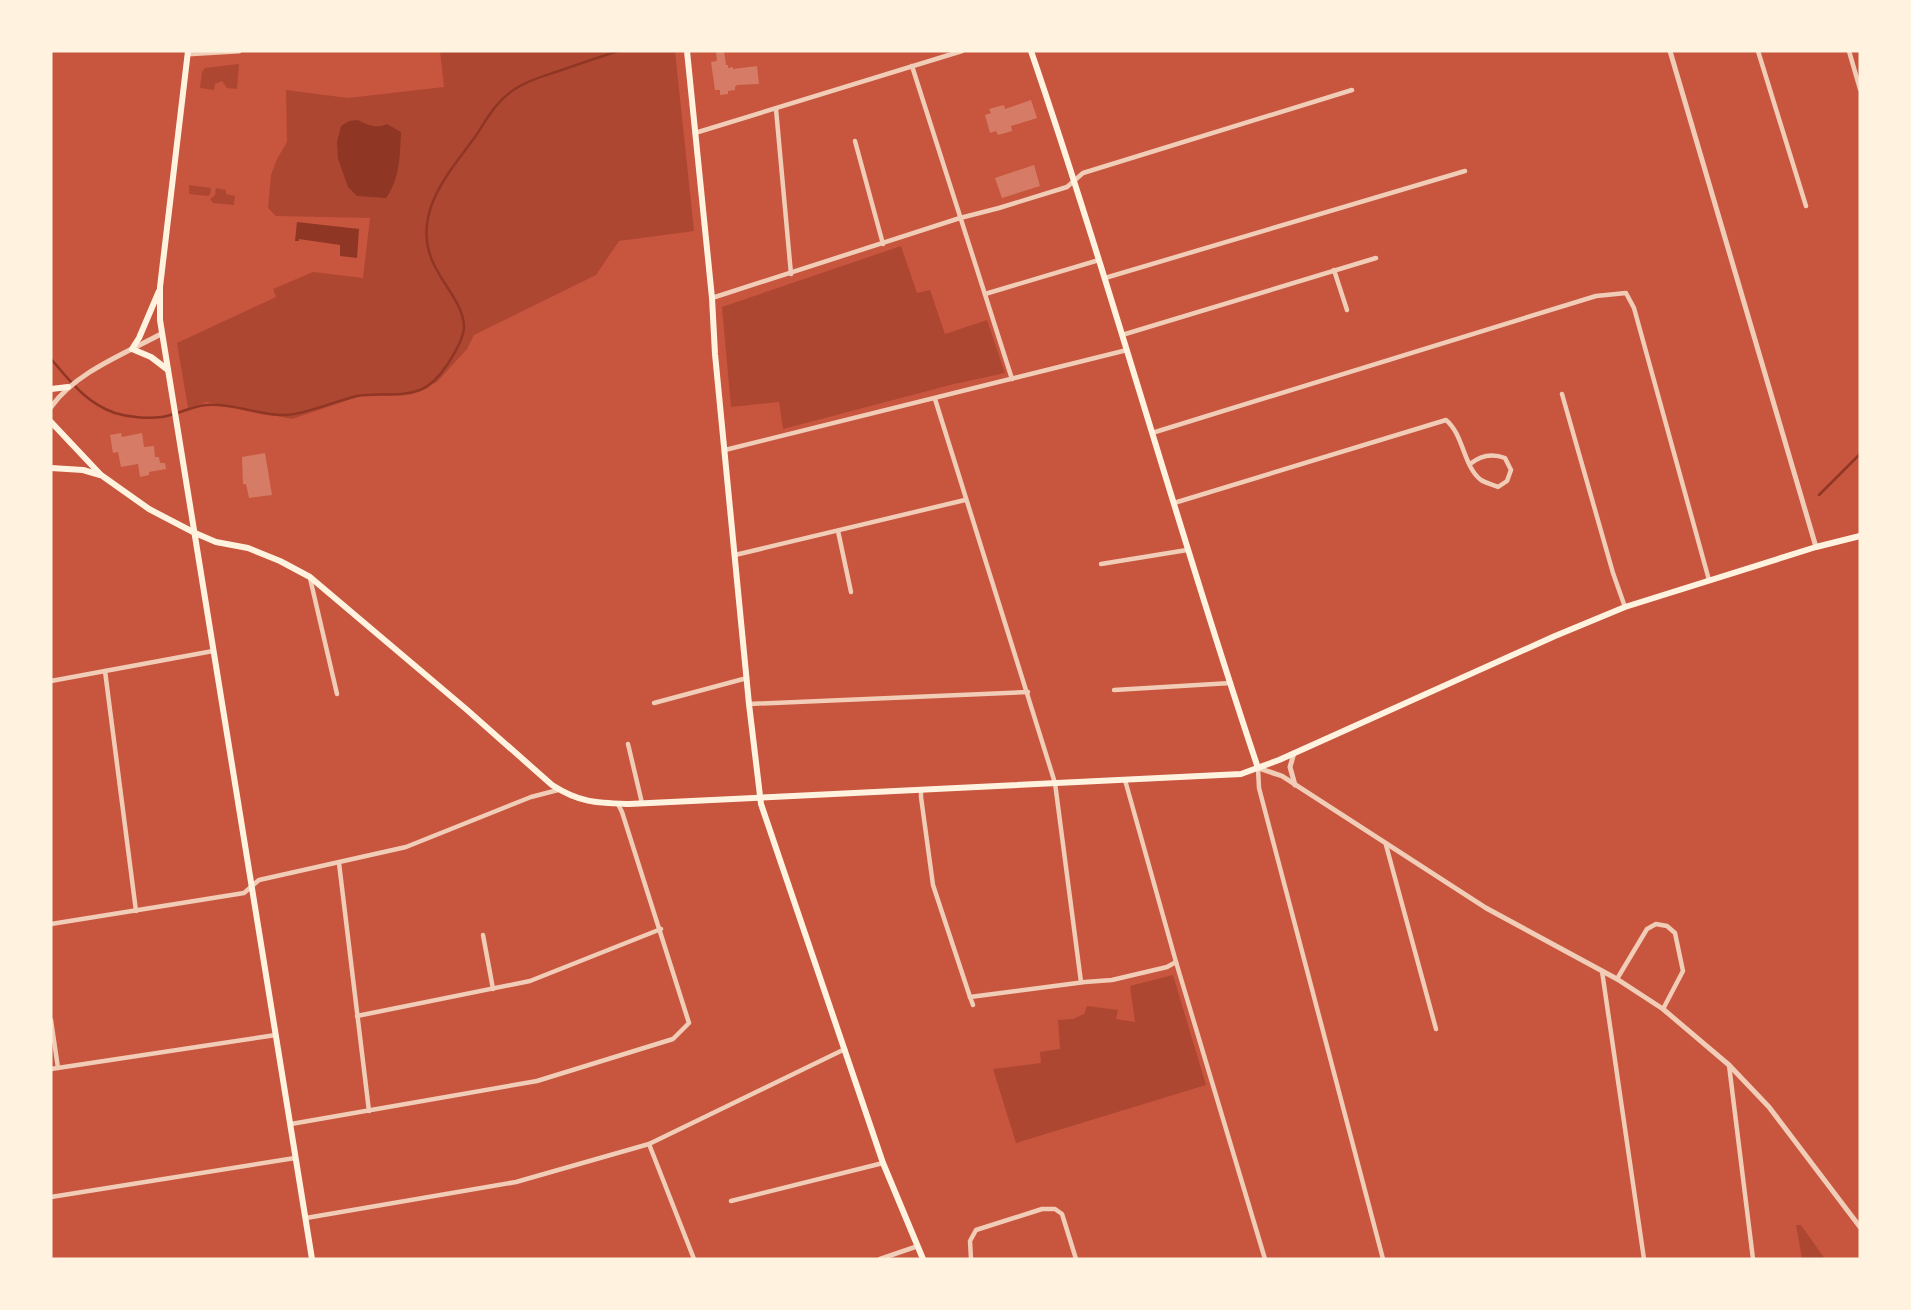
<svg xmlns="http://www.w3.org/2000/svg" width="1911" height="1310" font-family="'Space Grotesk',sans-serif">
  <rect width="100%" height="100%" fill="#c8553d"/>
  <g fill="#ae4732">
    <polygon points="440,51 675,51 694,231 619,241 596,275 474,335 467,349 437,382 407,394 363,395 292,419 207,402 188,408 177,343 276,297 273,289 313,272 363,278 370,218 276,216 268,208 271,175 277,159 287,142 286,90 348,98 444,87"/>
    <polygon points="239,64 237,89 227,88 222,81 215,84 214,90 200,88 202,72 205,68"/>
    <polygon points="189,185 211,188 210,195 208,196 189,194"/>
    <polygon points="216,188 226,190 226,194 235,196 234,205 213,203 210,199 215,195"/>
    <polygon points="901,246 917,293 930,290 945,334 987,320 1005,373 954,384 783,429 779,402 731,407 722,307"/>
    <polygon points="1173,975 1206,1085 1016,1143 993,1069 1041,1063 1040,1052 1060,1049 1058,1020 1073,1019 1084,1014 1087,1006 1118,1010 1116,1019 1135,1022 1130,986"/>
    <polygon points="1796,1225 1801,1225 1825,1259 1802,1259"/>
  </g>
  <g fill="#8f3625">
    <path d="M358 120C368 125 376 129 387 124L401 132C400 155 400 179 386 198L357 196 348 187 338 159 337 142 341 126 349 121Z"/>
    <polygon points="297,222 359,229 357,258 340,256 340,245 299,239 299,241 295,241"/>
  </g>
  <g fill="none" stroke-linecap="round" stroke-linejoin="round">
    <g stroke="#8f3625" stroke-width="2.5">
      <path d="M51 359C70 381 86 403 115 413 128 417 147 419 162 417 177 415 191 406 207 405 234 403 260 416 286 415 307 414 335 401 357 396 378 392 400 398 420 390 431 386 441 374 447 365 453 356 464 338 464 326 463 301 437 279 430 255 415 209 450 171 475 137 487 119 496 101 515 89 528 80 544 76 559 71 579 64 599 57 619 51"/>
      <polyline points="1819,495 1860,454"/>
    </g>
  </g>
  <g fill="#d67c66">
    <polygon points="724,51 726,65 728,65 728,68 733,67 733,69 757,66 759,84 737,85 735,87 735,90 728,91 728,94 720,95 720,90 715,90 711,62 717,61 716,52"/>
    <polygon points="1031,100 1037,118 1011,126 1012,131 998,135 996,131 990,133 985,115 991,113 989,109 1004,105 1005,109"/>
    <polygon points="1034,165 1040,186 1002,198 995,178"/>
    <polygon points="121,433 122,437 142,433 144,447 154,446 155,457 159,457 160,463 165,463 166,469 149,472 149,475 140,477 138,464 121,467 118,452 113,453 110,435"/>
    <polygon points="265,453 272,495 249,498 246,484 243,484 242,457"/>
  </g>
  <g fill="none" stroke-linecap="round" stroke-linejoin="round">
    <g stroke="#f1ccb7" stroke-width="4.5">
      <polyline points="1758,51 1806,206"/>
      <polyline points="1849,51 1860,89"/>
      <polyline points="912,66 1012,379"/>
      <polyline points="776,109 791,274"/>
      <polyline points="695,133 962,51"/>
      <polyline points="855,141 883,244"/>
      <polyline points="1334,270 1347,310"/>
      <polyline points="1105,278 1465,171"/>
      <polyline points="985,294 1099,260"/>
      <polyline points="712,298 960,218 999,208 1067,187 1083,173 1352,90"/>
      <polyline points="1122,335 1376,258"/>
      <polyline points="1562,394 1613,573 1625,607"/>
      <polyline points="935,399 1055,783 1081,982"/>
      <polyline points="1152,433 1596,296 1626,293 1634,308 1709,580"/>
      <polyline points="725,450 1127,350"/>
      <path d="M1174 503 1446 420C1464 435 1463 466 1481 480 1486 483 1493 485 1498 487L1507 481 1511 470 1505 458C1492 453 1481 455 1470 464"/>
      <polyline points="838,531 851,592"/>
      <polyline points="735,555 965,500"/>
      <polyline points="1101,564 1187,550"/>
      <polyline points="310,578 337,694"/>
      <polyline points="105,671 136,911"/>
      <polyline points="51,681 213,651"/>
      <polyline points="1114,690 1231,683"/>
      <polyline points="654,703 747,678"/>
      <polyline points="749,704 1028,692"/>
      <polyline points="628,744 642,803"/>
      <polyline points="1258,768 1259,788 1383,1259"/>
      <polyline points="1125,780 1176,962 1265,1259"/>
      <polyline points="921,790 921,797 933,885 970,997"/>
      <polyline points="1386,845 1436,1029"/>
      <polyline points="339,863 369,1111"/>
      <polyline points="51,924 244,893 259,880 406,847 531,797 558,790"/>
      <polyline points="483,935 493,989"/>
      <polyline points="1602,971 1644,1259"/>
      <polyline points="1617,979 1647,929 1656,924 1667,926 1675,933 1683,971 1663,1009"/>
      <polyline points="973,1005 970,997 1085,982 1112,980 1167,967 1176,962"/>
      <polyline points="357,1016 530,981 661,929"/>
      <polyline points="51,1020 58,1068"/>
      <polyline points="1729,1065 1753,1259"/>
      <polyline points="51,1069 276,1035"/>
      <polyline points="291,1124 537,1081 673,1039 689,1023 622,812 618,804"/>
      <polyline points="649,1144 694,1259"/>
      <polyline points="51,1197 295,1158"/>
      <polyline points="731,1201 883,1163"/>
      <polyline points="306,1218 516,1182 649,1144 845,1049"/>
      <polyline points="880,1259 918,1246"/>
      <polyline points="971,1259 970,1241 976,1230 1042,1209 1055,1209 1062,1214 1076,1259"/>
    </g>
    <g stroke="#f1ccb7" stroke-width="5">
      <polyline points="1670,51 1816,547"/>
      <polyline points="188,54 239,51"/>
      <path d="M51 407C76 372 124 354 161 334"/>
      <polyline points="1294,753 1290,767 1295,785"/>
      <polyline points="1258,768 1282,776 1486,908 1617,979 1663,1009 1729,1065 1769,1107 1860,1227"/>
    </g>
    <g stroke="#fff3e0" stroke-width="6">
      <polyline points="188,51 160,287 160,320 312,1259"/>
      <polyline points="687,51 712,298 715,354 749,704 761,804 883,1163 923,1259"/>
      <path d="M1031 51C1112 288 1178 530 1258 768"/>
      <polyline points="159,291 139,338 132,349 151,357 168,370"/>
      <polyline points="51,389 68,387"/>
      <path d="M51 422 101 475 149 509 195 533 216 542 248 548 280 561 310 577 466 709 552 785C580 803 597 803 629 804L1241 774 1279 760 1555 636 1625 607 1816 547 1860 536"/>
      <polyline points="51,468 83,470 100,475"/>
    </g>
  </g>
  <rect width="1911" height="1310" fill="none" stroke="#fff3e0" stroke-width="105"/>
</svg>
